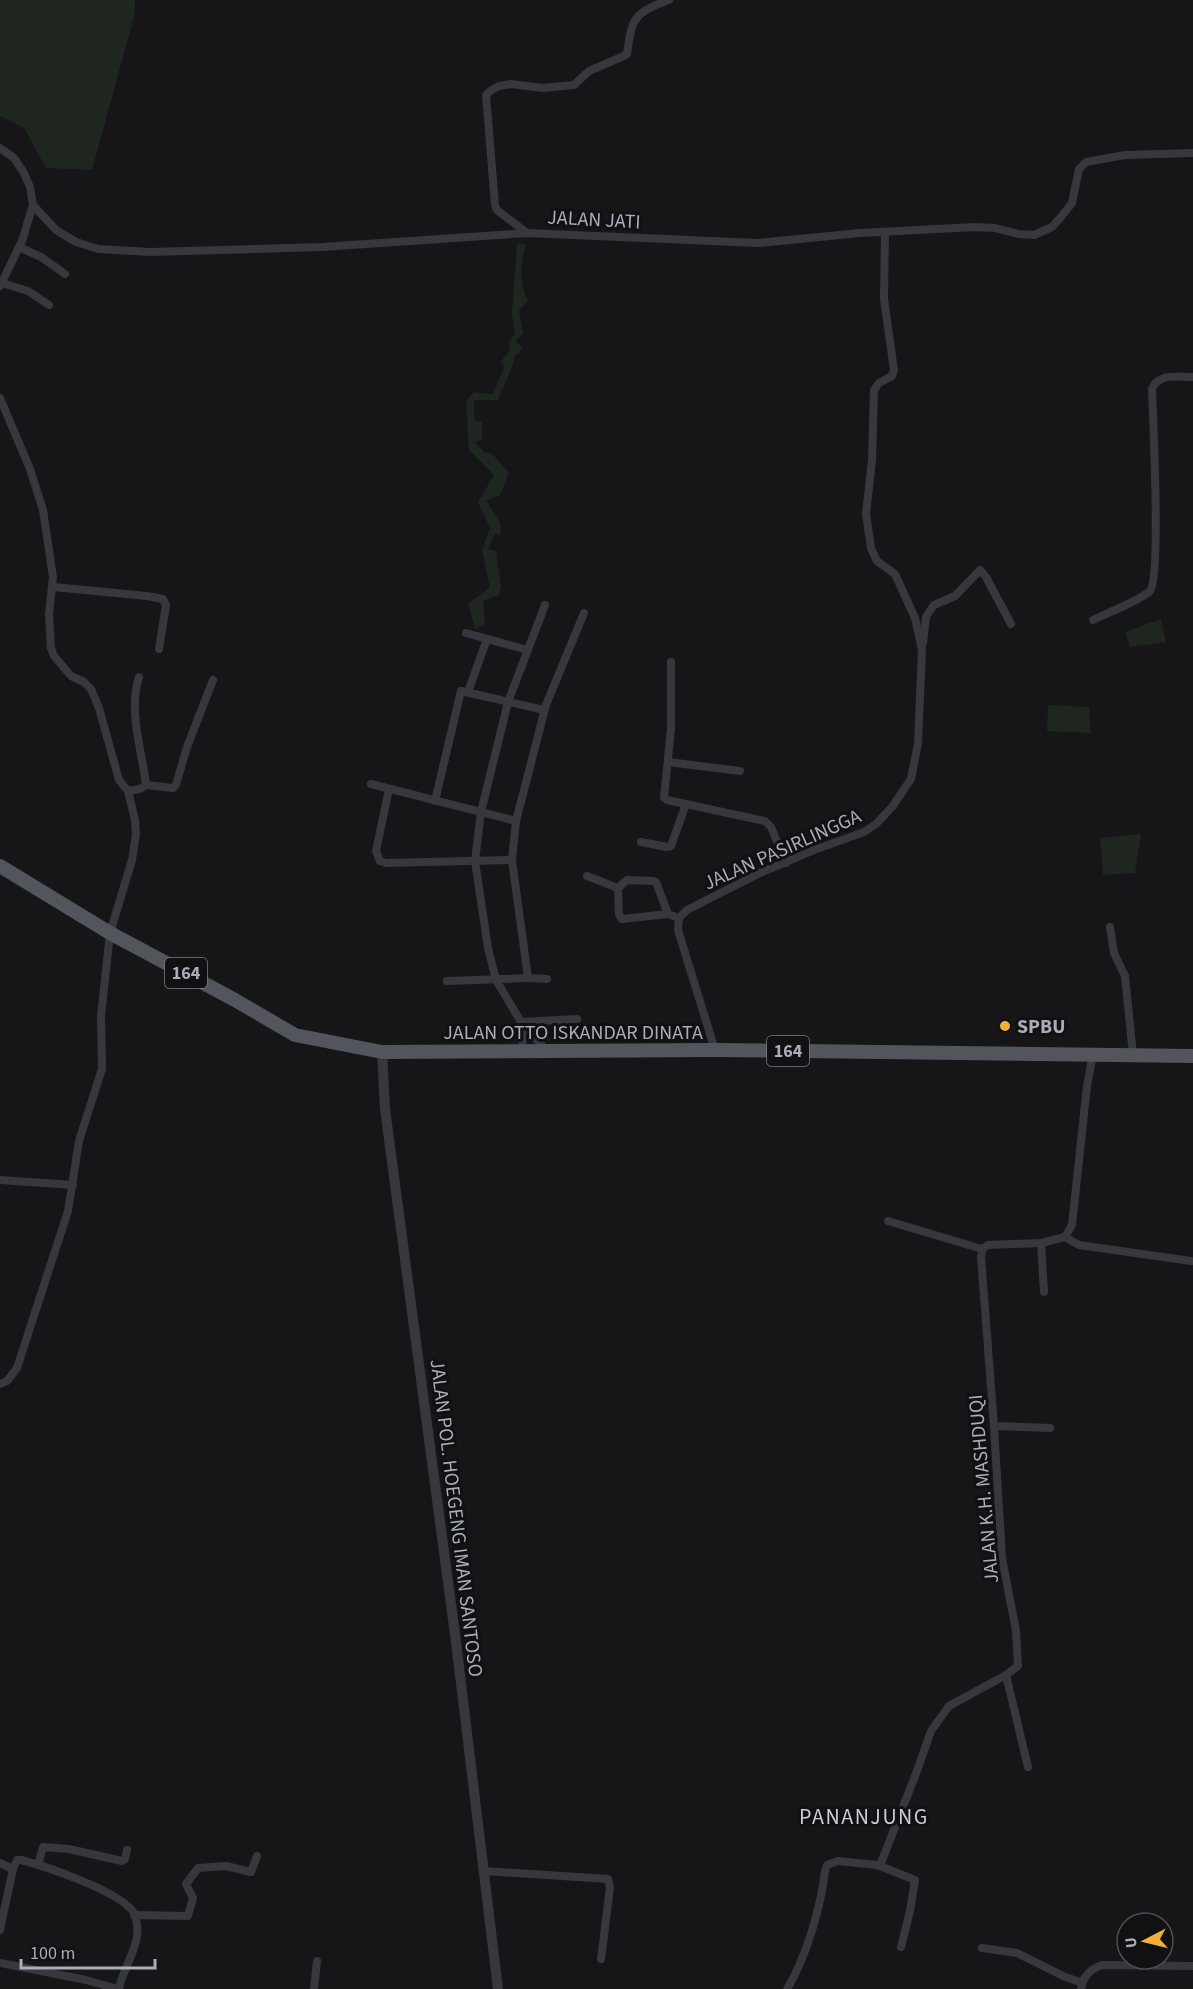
<svg xmlns="http://www.w3.org/2000/svg" width="1193" height="1989" font-family="'Source Sans 3',sans-serif">
  <rect width="100%" height="100%" fill="#161618"/>
  <g fill="#1e261f">
    <polygon points="0,0 135,0 135,13 92,170 46,168 24,128 0,116"/>
    <path d="M517 243 526 244C521 268 518 278 528 301L519 310 523 333 516 341 523 349 515 356 512 367 498 400H474V420L482 422V440L475 442 484 452 491 453 509 472 500 496 486 500 501 524 500 536 495 534 488 549 496 551 501 586 499 595 483 601 485 624 475 630 468 603 490 588 482 550 490 528 478 502 494 475 469 450 466 401 474 392 493 394 504 367 501 361 510 350 509 341 515 333 512 314Z"/>
    <polygon points="1161,619 1166,642 1130,647 1125,632"/>
    <polygon points="1048,705 1089,707 1091,733 1047,731"/>
    <polygon points="1141,834 1135,873 1103,875 1100,838"/>
  </g>
  <g fill="none" stroke-linecap="round" stroke-linejoin="round">
    <g stroke="#37383d" stroke-width="8">
      <polyline points="0,148 14,158 24,173 30,187 33,205 56,230 76,242 98,249 150,252 322,247 527,233 758,243 860,233 975,227 995,228 1018,234 1034,235 1052,227 1061,217 1072,203 1079,169 1086,162 1125,155 1193,153"/>
      <path d="M527 233 497 210 495 205 486 95 490 91 499 86 511 84 543 88 574 85 589 71 624 56 627 54C632 17 634 13 669 0"/>
      <polyline points="19,247 41,257 65,274"/>
      <polyline points="2,283 28,291 49,305"/>
      <polyline points="0,286 22,241 33,205"/>
      <polyline points="0,398 30,469 43,510 53,577 49,614 51,648 54,656 71,676 84,682 91,689 99,708 119,780 128,791 135,820 136,834 132,860 110,933 101,1016 102,1069 79,1141 68,1211 17,1368 7,1381 0,1384"/>
      <polyline points="53,587 147,596 163,599 166,605 159,649"/>
      <path d="M1093 620C1105 614 1143 599 1150 591 1161 577 1153 418 1152 389 1158 373 1178 377 1193 377"/>
      <polyline points="466,633 527,650"/>
      <polyline points="923,643 926,617 929,612 934,605 955,596 980,570 986,577 1011,624"/>
      <polyline points="671,662 671,728 664,798 667,800 765,821 771,827 786,863"/>
      <path d="M139 677C128 712 142 750 146 785"/>
      <polyline points="468,692 487,639"/>
      <polyline points="668,762 740,771"/>
      <polyline points="371,784 516,821"/>
      <polyline points="389,789 376,851 380,861 386,863 512,860"/>
      <polyline points="128,791 140,789 146,785 173,788 176,785 187,747 213,680"/>
      <polyline points="435,801 461,691 544,710"/>
      <polyline points="641,842 667,847 671,846 686,804"/>
      <polyline points="587,876 618,888"/>
      <polyline points="668,914 656,882 653,881 627,880 618,888 619,915 622,919 668,914 679,918"/>
      <polyline points="1110,927 1114,953 1125,976 1133,1055"/>
      <polyline points="528,978 547,979"/>
      <polyline points="447,981 528,978 512,860 516,821 546,705 584,613"/>
      <polyline points="521,1022 577,1019"/>
      <polyline points="522,1024 546,1050"/>
      <polyline points="523,1050 521,1022 496,980 488,948 475,861 481,812 508,702 545,605"/>
      <polyline points="715,1050 678,930 679,918 687,910 760,873 814,850 864,832 876,824 892,807 911,779 918,743 922,650 915,618 895,574 877,561 871,548 866,514 872,460 874,390 879,383 892,376 894,370 884,299 885,232"/>
      <polyline points="0,1180 73,1185"/>
      <polyline points="888,1221 982,1249"/>
      <polyline points="1065,1237 1079,1245 1191,1261"/>
      <polyline points="1041,1243 1044,1292"/>
      <polyline points="994,1426 1050,1428"/>
      <polyline points="1006,1675 1028,1767"/>
      <polyline points="0,1863 13,1869 0,1930"/>
      <polyline points="38,1865 43,1847 69,1849 122,1861 125,1859 127,1850"/>
      <polyline points="877,1865 915,1880 910,1911 901,1947"/>
      <path d="M13 1869 17 1860H21C45 1866 122 1892 134 1913 137 1919 138 1930 137 1936 135 1954 122 1971 119 1989"/>
      <polyline points="483,1871 608,1879 610,1887 601,1959"/>
      <polyline points="134,1915 188,1916 193,1898 186,1884 198,1868 226,1866 251,1872 257,1856"/>
      <polyline points="982,1948 1017,1953 1063,1976 1082,1983"/>
      <polyline points="0,1963 86,1980 118,1989"/>
      <polyline points="314,1989 317,1961"/>
      <path d="M787 1989C806 1958 821 1907 825 1871L827 1865 838 1861 877 1865 881 1863 917 1771 931 1731 949 1706 1006 1675 1018 1666 1016 1631 1002 1558 994 1426 981 1257 982 1249 988 1245 1041 1243 1065 1237 1072 1225 1087 1086 1093 1054"/>
      <path d="M1081 1989C1083 1976 1090 1969 1102 1965L1193 1966"/>
    </g>
    <polyline stroke="#37383d" stroke-width="10" points="382,1052 385,1109 456,1642 498,1989"/>
    <polyline stroke="#53555c" stroke-width="14" points="0,866 110,933 235,1000 295,1035 382,1052 715,1050 1193,1056"/>
  </g>
  <circle fill="#f2b134" stroke="#111113" stroke-width="2" cx="1005" cy="1026" r="6"/>
  <g text-anchor="middle" stroke-width="6" stroke-linejoin="round" paint-order="stroke">
    <g fill="#111113" stroke="#7b7e86" stroke-width="1.5">
      <rect x="165" y="958" width="42" height="30" rx="4.5"/>
      <rect x="767" y="1036" width="42" height="30" rx="4.5"/>
    </g>
    <g font-size="18" font-weight="bold" fill="#a8adb8">
      <text x="186" y="979">164</text>
      <text x="788" y="1057">164</text>
    </g>
    <g font-size="20" fill="#a8adb8" stroke="#111113">
      <text transform="translate(594 219) rotate(3)" y="7">JALAN JATI</text>
      <text transform="translate(782 849) rotate(-24)" y="7">JALAN PASIRLINGGA</text>
      <text x="573" y="1039">JALAN OTTO ISKANDAR DINATA</text>
      <text transform="translate(983 1489) rotate(-95)" y="7">JALAN K.H. MASHDUQI</text>
      <text transform="translate(457 1518) rotate(83)" y="7">JALAN POL. HOEGENG IMAN SANTOSO</text>
    </g>
    <g font-size="20" font-weight="bold" fill="#a8adb8" stroke="#111113" text-anchor="start">
      <text x="1017" y="1033">SPBU</text>
    </g>
    <g font-size="22" letter-spacing="1.5" fill="#c9ccd4" stroke="#111113">
      <text x="864" y="1824">PANANJUNG</text>
    </g>
  </g>
  <g transform="translate(1145 1941) rotate(263)"><circle r="28" fill="#111113" stroke="#4d4f55" stroke-width="1.5"/>
  <path d="M0-4.5L10 22L0 15L-10 22Z" fill="#f2b134"/>
  <text y="-9" font-size="16" font-weight="bold" text-anchor="middle" fill="#a8adb8">U</text>
  </g>
  <path d="M21 1959v9h134v-9" fill="none" stroke="#a8adb8" stroke-width="3"/>
  <text x="30" y="1959" font-size="18" fill="#a8adb8" stroke="#111113" stroke-width="4.5" paint-order="stroke">100 m</text>
</svg>
